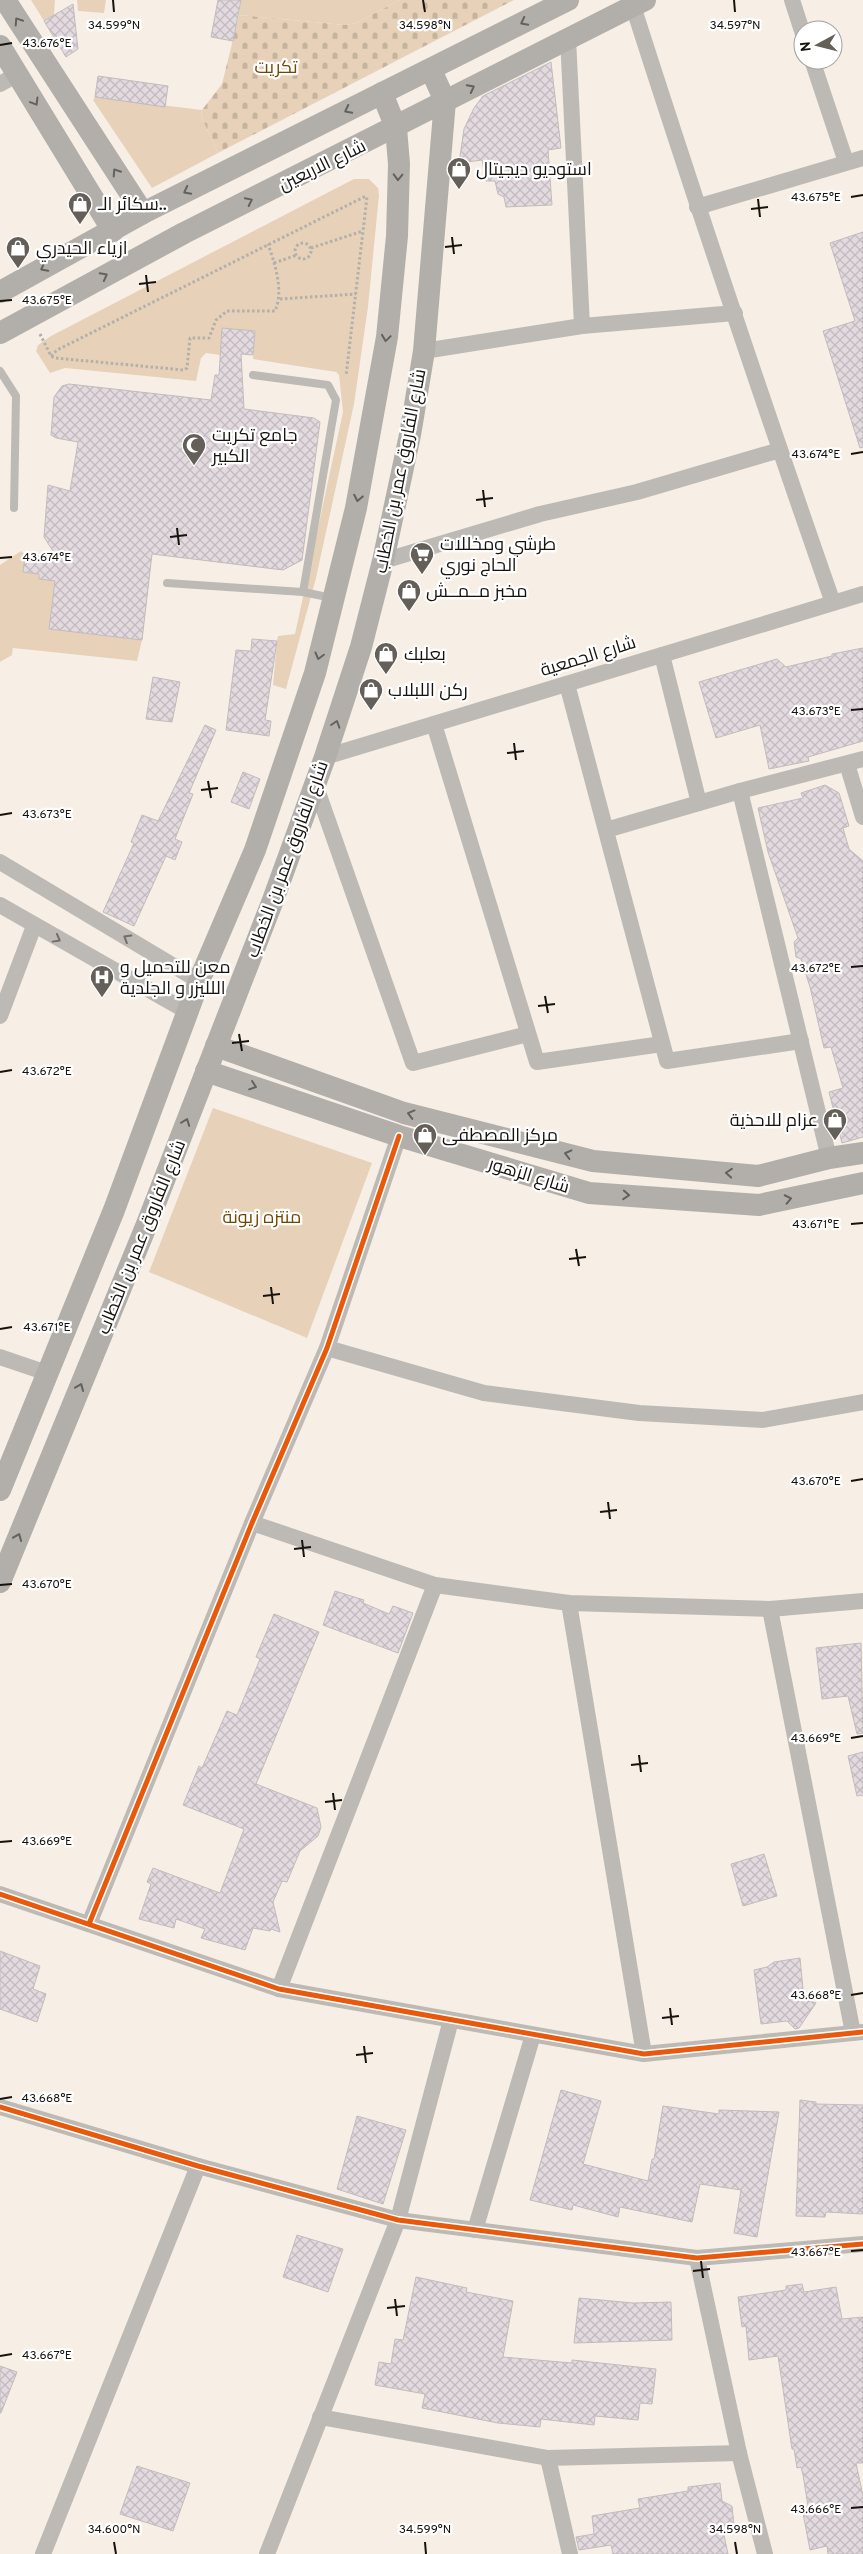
<svg xmlns="http://www.w3.org/2000/svg" width="863" height="2554" font-family="Overpass,Cairo,sans-serif">
  <defs>
    <pattern id="cemetery-stones" width="16" height="16" patternUnits="userSpaceOnUse" patternTransform="scale(1.25)"><rect width="16" height="16" fill="#e7d2b9"/><path d="M2 7V4a2 2 0 0 1 4 0v3zM10 15v-3a2 2 0 0 1 4 0v3z" fill="#c5b39e"/></pattern>
    <pattern id="building-cross-hatch" width="8" height="8" patternUnits="userSpaceOnUse" patternTransform="scale(1.25)"><rect width="8" height="8" fill="#e3dae0"/><path d="M0 0l8 8M0 8l8-8" fill="none" stroke="#c2babf"/></pattern>
  </defs>
  <rect width="100%" height="100%" fill="#f7efe6"/>
  <g fill="#e7d2b9">
    <polygon points="31,0 55,0 54,15 44,21"/>
    <polygon points="77,0 106,0 104,13 78,11"/>
    <polygon points="241,0 400,0 356,23 345,25 239,15"/>
    <polygon points="95,97 202,110 201,116 218,153 152,188 93,100"/>
    <polygon points="354,179 369,179 378,188 379,195 368,307 354,404 316,578 286,689 273,685 277,641 278,636 295,634 343,412 339,375 336,372 253,359 255,331 223,328 220,355 206,353 201,358 196,381 65,368 50,373 36,351 38,345 51,336"/>
    <polygon points="21,551 25,555 23,572 38,574 39,579 55,580 49,629 142,640 137,661 13,648 12,655 0,662 0,565"/>
    <polygon points="213,1108 372,1163 307,1338 149,1272"/>
  </g>
  <polygon fill="url(#cemetery-stones)" points="400,0 514,0 218,153 201,116 202,110 222,84 239,15 345,25 356,23"/>
  <g fill="url(#building-cross-hatch)" stroke="#c1bcbb">
    <polygon points="218,0 241,0 233,41 211,37"/>
    <polygon points="73,4 78,49 66,57 44,21"/>
    <polygon points="551,62 561,148 548,150 552,205 506,207 504,197 498,194 495,181 486,181 482,160 459,163 464,129 474,108 483,96"/>
    <polygon points="98,76 168,86 165,107 95,97"/>
    <polygon points="863,232 863,447 860,448 823,331 855,321 830,243"/>
    <polygon points="222,328 255,331 253,355 241,354 244,409 314,418 320,422 302,560 283,570 152,554 142,640 49,629 55,581 39,579 39,574 23,572 25,555 58,559 44,537 48,485 70,491 78,442 56,438 51,435 54,397 62,386 69,384 211,400 215,375 219,375"/>
    <polygon points="252,639 277,641 265,720 271,721 269,736 226,730 236,650 251,651"/>
    <polygon points="863,648 863,741 808,757 809,761 769,769 760,725 716,738 699,682 777,659 786,667 832,656 832,654"/>
    <polygon points="153,677 180,682 172,722 146,719"/>
    <polygon points="205,725 216,730 189,793 193,794 175,839 182,842 175,860 166,856 134,926 103,912 134,843 131,842 142,815 158,821"/>
    <polygon points="243,772 260,779 249,809 231,802"/>
    <polygon points="825,785 839,793 849,826 843,828 849,849 863,861 863,1137 842,1143 829,1092 843,1088 831,1047 824,1048 810,987 801,959 796,957 794,942 798,938 768,852 758,808 803,798 801,793"/>
    <polygon points="335,1591 364,1600 363,1603 389,1614 393,1606 413,1613 398,1653 323,1625"/>
    <polygon points="274,1614 319,1632 256,1784 317,1808 321,1827 318,1836 300,1851 287,1882 282,1881 273,1902 280,1932 271,1929 270,1931 253,1928 245,1950 201,1938 205,1929 176,1919 174,1928 139,1919 151,1884 147,1882 153,1868 220,1893 244,1829 183,1805 199,1766 202,1768 227,1711 237,1715 260,1659 256,1657"/>
    <polygon points="861,1643 863,1733 857,1734 848,1696 822,1699 816,1648"/>
    <polygon points="863,1752 863,1795 857,1796 848,1756"/>
    <polygon points="764,1854 777,1896 743,1906 731,1864"/>
    <polygon points="0,1951 40,1966 33,1989 46,1994 37,2022 0,2009"/>
    <polygon points="800,1958 804,1999 816,2003 799,2028 795,2029 787,2021 761,2024 754,1970 767,1967 774,1962"/>
    <polygon points="561,2090 601,2101 583,2164 648,2181 652,2159 654,2159 663,2106 719,2114 719,2110 779,2112 757,2237 734,2233 741,2190 700,2184 692,2222 620,2207 618,2217 573,2205 572,2210 530,2200"/>
    <polygon points="800,2100 816,2102 816,2104 863,2105 863,2214 826,2212 825,2217 796,2216"/>
    <polygon points="357,2116 406,2130 383,2204 337,2189"/>
    <polygon points="297,2235 343,2249 328,2292 283,2277"/>
    <polygon points="416,2277 467,2288 466,2292 513,2301 503,2357 572,2363 572,2360 656,2369 652,2404 640,2403 638,2420 595,2416 594,2425 541,2419 540,2427 498,2423 422,2408 425,2394 375,2385 379,2362 391,2364 395,2339 403,2340"/>
    <polygon points="802,2284 804,2292 836,2287 842,2319 863,2317 863,2463 856,2463 863,2496 863,2554 828,2554 827,2546 810,2550 802,2508 808,2506 803,2475 801,2467 797,2468 794,2449 792,2449 778,2356 749,2360 746,2326 742,2327 738,2297 786,2290 786,2286"/>
    <polygon points="579,2298 633,2303 671,2302 672,2340 574,2343"/>
    <polygon points="0,2366 17,2372 1,2413 0,2413"/>
    <polygon points="137,2466 190,2483 173,2531 120,2514"/>
    <polygon points="720,2483 722,2501 732,2506 734,2525 722,2526 728,2554 613,2554 611,2545 579,2550 576,2537 594,2534 592,2516 640,2508 638,2499 688,2491 688,2487"/>
  </g>
  <g fill="none" stroke-linecap="round" stroke-linejoin="round">
    <g stroke="#b3afab" stroke-width="3" stroke-dasharray="2.5 2.5" stroke-linecap="butt">
      <circle cx="303" cy="251" r="8"/>
      <polyline points="311,248 363,231"/>
      <polyline points="274,263 297,255"/>
      <polyline points="280,299 356,294"/>
      <path d="M40 334 51 356 55 358 184 370 187 368 190 338H209L216 320 227 311H275C284 291 275 264 268 244"/>
      <polyline points="51,356 57,350 364,197 367,197 346,376"/>
    </g>
    <g stroke="#bdbab6" stroke-width="8">
      <polyline points="0,371 16,396 14,508"/>
      <polyline points="253,375 328,385 336,400 303,592"/>
      <polyline points="167,583 303,592 332,598"/>
    </g>
    <g stroke="#bdbab6" stroke-width="16">
      <polyline points="792,0 803,34"/>
      <path d="M633 6C697 206 764 405 833 603"/>
      <polyline points="568,38 582,326"/>
      <polyline points="812,60 846,162"/>
      <polyline points="0,84 18,74"/>
      <polyline points="697,207 863,158"/>
      <polyline points="424,351 582,326 735,313"/>
      <polyline points="383,561 540,514 637,492 780,450"/>
      <polyline points="662,655 699,803 740,791 829,1158"/>
      <polyline points="567,684 667,1061 801,1041"/>
      <polyline points="434,724 537,1062 662,1044"/>
      <polyline points="325,757 863,594"/>
      <polyline points="847,764 863,817"/>
      <polyline points="315,784 413,1063 528,1034"/>
      <polyline points="740,791 863,759"/>
      <polyline points="606,830 699,803"/>
      <polyline points="0,862 199,981"/>
      <polyline points="0,905 188,1012"/>
      <polyline points="0,1016 34,926"/>
      <polyline points="327,1348 484,1393 639,1413 763,1420 863,1402"/>
      <polyline points="0,1357 47,1373"/>
      <polyline points="252,1523 435,1585 569,1603 770,1609 863,1601"/>
      <polyline points="569,1603 644,2054"/>
      <polyline points="770,1609 853,2033"/>
      <polyline points="0,1894 279,1989 644,2054 863,2032"/>
      <polyline points="89,1924 252,1523 327,1348 399,1136"/>
      <polyline points="279,1989 435,1585"/>
      <polyline points="0,2107 198,2166 398,2220 697,2258 863,2244"/>
      <polyline points="475,2230 533,2035"/>
      <polyline points="697,2258 739,2453 765,2554"/>
      <polyline points="320,2417 548,2458 739,2453"/>
      <polyline points="548,2458 570,2554"/>
      <polyline points="43,2554 198,2166"/>
      <polyline points="267,2554 398,2220 451,2020"/>
    </g>
    <g stroke="#b2afab" stroke-width="22">
      <polyline points="5,0 143,213"/>
      <polyline points="0,46 113,231"/>
      <polyline points="0,292 143,213 568,0"/>
      <polyline points="0,333 184,233 645,0"/>
      <polyline points="216,1046 404,1113 593,1161 758,1176 829,1158 863,1153"/>
      <polyline points="206,1071 399,1136 589,1193 759,1205 863,1183"/>
      <polyline points="0,1490 114,1210 199,981 255,850 315,673 356,508 387,337 397,236 399,164 396,128 382,93"/>
      <polyline points="0,1582 147,1224 273,900 325,757 361,647 383,561 410,435 424,351 445,101 431,70"/>
    </g>
    <g stroke="#fff" stroke-width="8">
      <g id="cycleway">
        <polyline points="0,1894 279,1989 644,2054 863,2032"/>
        <polyline points="89,1924 252,1523 327,1348 399,1136"/>
        <polyline points="0,2107 198,2166 398,2220 697,2258 863,2244"/>
      </g>
    </g>
    <use href="#cycleway" stroke="#e8590c" stroke-width="5"/>
  </g>
  <defs><path id="oneway-chevron" d="M-2-3.5L2.5 0L-2 3.5" fill="none" stroke-width="1.6" stroke-linecap="round" stroke-linejoin="round" transform="scale(1.25)"/></defs>
  <g stroke="#64605c">
    <use href="#oneway-chevron" transform="translate(18 21) rotate(-123)"/>
    <use href="#oneway-chevron" transform="translate(524 22) rotate(153)"/>
    <use href="#oneway-chevron" transform="translate(471 88) rotate(-27)"/>
    <use href="#oneway-chevron" transform="translate(35 102) rotate(59)"/>
    <use href="#oneway-chevron" transform="translate(348 110) rotate(153)"/>
    <use href="#oneway-chevron" transform="translate(116 172) rotate(-123)"/>
    <use href="#oneway-chevron" transform="translate(398 177) rotate(92)"/>
    <use href="#oneway-chevron" transform="translate(187 191) rotate(153)"/>
    <use href="#oneway-chevron" transform="translate(249 201) rotate(-26)"/>
    <use href="#oneway-chevron" transform="translate(44 268) rotate(152)"/>
    <use href="#oneway-chevron" transform="translate(104 276) rotate(-28)"/>
    <use href="#oneway-chevron" transform="translate(386 338) rotate(98)"/>
    <use href="#oneway-chevron" transform="translate(358 498) rotate(101)"/>
    <use href="#oneway-chevron" transform="translate(319 656) rotate(105)"/>
    <use href="#oneway-chevron" transform="translate(336 724) rotate(-72)"/>
    <use href="#oneway-chevron" transform="translate(253 1086) rotate(19)"/>
    <use href="#oneway-chevron" transform="translate(411 1114) rotate(-165)"/>
    <use href="#oneway-chevron" transform="translate(186 1122) rotate(-69)"/>
    <use href="#oneway-chevron" transform="translate(568 1154) rotate(-166)"/>
    <use href="#oneway-chevron" transform="translate(729 1173) rotate(-175)"/>
    <use href="#oneway-chevron" transform="translate(626 1195) rotate(4)"/>
    <use href="#oneway-chevron" transform="translate(788 1199) rotate(-12)"/>
    <use href="#oneway-chevron" transform="translate(80 1387) rotate(-68)"/>
    <use href="#oneway-chevron" transform="translate(18 1537) rotate(-68)"/>
  </g>
  <g stroke="#726e6a">
    <use href="#oneway-chevron" transform="translate(127 938) rotate(-149)"/>
    <use href="#oneway-chevron" transform="translate(57 939) rotate(29)"/>
  </g>
  <path fill="none" stroke="#16120d" stroke-width="2" d="M113 0 114 12M423 0 425 12M734 0 735 12M0 45 12 43M851 197 863 195M758 199 760 217M751 209 768 207M452 237 454 254M445 247 462 245M146 275 148 292M139 284 156 282M0 301 12 300M851 454 863 452M483 490 485 507M476 500 493 498M177 528 179 545M170 537 187 535M0 558 12 557M851 710 863 709M514 743 516 760M507 753 524 751M208 781 211 798M201 790 218 788M0 815 12 813M851 967 863 966M545 996 548 1013M538 1006 555 1004M239 1034 242 1051M232 1043 249 1041M0 1072 12 1070M851 1224 863 1223M576 1249 579 1266M569 1259 586 1257M271 1287 273 1304M263 1296 280 1294M0 1329 12 1327M851 1481 863 1479M608 1502 610 1519M600 1512 617 1510M302 1540 304 1557M294 1549 311 1547M0 1585 12 1584M851 1738 863 1736M639 1755 641 1772M631 1765 648 1763M333 1793 335 1810M325 1802 342 1800M0 1842 12 1841M851 1995 863 1993M670 2008 672 2025M662 2018 679 2016M364 2046 366 2063M356 2055 373 2053M0 2099 12 2097M851 2251 863 2250M701 2261 703 2278M693 2271 710 2269M395 2299 397 2316M387 2308 405 2306M0 2356 12 2354M851 2508 863 2507M114 2542 116 2554M425 2542 426 2554M735 2542 737 2554"/>
  <defs>
    <g id="shop-pin" transform="scale(1.25)"><path d="M0 17L-7.5 6A9.5 9.5 0 1 1 7.5 6Z" fill="#655f59" stroke="#fff"/><path d="M-5-2.5h2.3a2.7 3.5 0 0 1 5.4 0H5L5.5 6h-11ZM-1.5-2.5h3a1.5 2.3 0 0 0-3 0Z" fill="#fff"/></g>
    <g id="mosque-pin" transform="scale(1.25)"><path d="M0 17L-7.5 6A9.5 9.5 0 1 1 7.5 6Z" fill="#655f59" stroke="#fff"/><path d="M3.5-4.9A6 6 0 1 0 3.5 4.9A5 5 0 1 1 3.5-4.9Z" fill="#fff"/></g>
    <g id="supermarket-pin" transform="scale(1.25)"><path d="M0 17L-7.5 6A9.5 9.5 0 1 1 7.5 6Z" fill="#655f59" stroke="#fff"/><path d="M-6-5.5h2.5l.6 2H6L4.5 2H-2.5L-4.4-4H-6ZM-1.5 3.2a1.3 1.3 0 1 0 .1 0ZM3 3.2a1.3 1.3 0 1 0 .1 0Z" fill="#fff"/></g>
    <g id="hospital-pin" transform="scale(1.25)"><path d="M0 17L-7.5 6A9.5 9.5 0 1 1 7.5 6Z" fill="#655f59" stroke="#fff"/><path d="M-5-5h3v3.5h4V-5h3V5h-3V1.5h-4V5h-3Z" fill="#fff"/></g>
  </defs>
  <g fill-rule="evenodd">
    <use href="#shop-pin" x="459" y="169"/>
    <use href="#shop-pin" x="80" y="204"/>
    <use href="#shop-pin" x="18" y="248"/>
    <use href="#mosque-pin" x="194" y="445"/>
    <use href="#supermarket-pin" x="422" y="554"/>
    <use href="#shop-pin" x="409" y="591"/>
    <use href="#shop-pin" x="386" y="654"/>
    <use href="#shop-pin" x="371" y="690"/>
    <use href="#hospital-pin" x="102" y="977"/>
    <use href="#shop-pin" x="835" y="1120"/>
    <use href="#shop-pin" x="425" y="1135"/>
  </g>
  <g text-anchor="middle" stroke-width="4.5" stroke-linejoin="round" paint-order="stroke">
    <g font-size="18" fill="#6f4700" stroke="#fff">
      <text x="276" y="73">تكريت</text>
      <text x="262" y="1223">منتزه زيونة</text>
    </g>
    <g font-size="18" fill="#16120d" stroke="#fff">
      <text transform="translate(322 165) rotate(-26)" y="6">شارع الاربعين</text>
      <text transform="translate(400 471) rotate(-79)" y="6">شارع الفاروق عمر بن الخطاب</text>
      <text transform="translate(588 656) rotate(-17)" y="6">شارع الجمعية</text>
      <text transform="translate(287 859) rotate(-70)" y="6">شارع الفاروق عمر بن الخطاب</text>
      <text transform="translate(529 1175) rotate(17)" y="6">شارع الزهور</text>
      <text transform="translate(141 1237) rotate(-68)" y="6">شارع الفاروق عمر بن الخطاب</text>
    </g>
    <g font-size="18" fill="#16120d" stroke="#fff" text-anchor="start">
      <text x="476" y="175">استوديو ديجيتال</text>
      <text x="98" y="210">سكائر الـ..</text>
      <text x="36" y="254">ازياء الحيدري</text>
      <text x="212" y="441">جامع تكريت<tspan x="212" dy="21">الكبير</tspan></text>
      <text x="440" y="550">طرشي ومخللات<tspan x="440" dy="21">الحاج نوري</tspan></text>
      <text x="426" y="597">مخبز مــمــش</text>
      <text x="404" y="660">بعلبك</text>
      <text x="388" y="696">ركن اللبلاب</text>
      <text x="120" y="973">معن للتحميل و<tspan x="120" dy="21">اللليزر و الجلدية</tspan></text>
      <text x="818" y="1126" text-anchor="end">عزام للاحذية</text>
      <text x="442" y="1141">مركز المصطفى</text>
    </g>
  </g>
  <g font-size="12" text-anchor="middle" fill="#16120d" stroke="#fff" stroke-width="4.5" stroke-linejoin="round" paint-order="stroke">
    <text x="114" y="29">34.599°N</text>
    <text x="425" y="29">34.598°N</text>
    <text x="735" y="29">34.597°N</text>
    <text x="47" y="47">43.676°E</text>
    <text x="816" y="201">43.675°E</text>
    <text x="47" y="304">43.675°E</text>
    <text x="816" y="458">43.674°E</text>
    <text x="47" y="561">43.674°E</text>
    <text x="816" y="715">43.673°E</text>
    <text x="47" y="818">43.673°E</text>
    <text x="816" y="972">43.672°E</text>
    <text x="47" y="1075">43.672°E</text>
    <text x="816" y="1228">43.671°E</text>
    <text x="47" y="1331">43.671°E</text>
    <text x="816" y="1485">43.670°E</text>
    <text x="47" y="1588">43.670°E</text>
    <text x="816" y="1742">43.669°E</text>
    <text x="47" y="1845">43.669°E</text>
    <text x="816" y="1999">43.668°E</text>
    <text x="47" y="2102">43.668°E</text>
    <text x="816" y="2256">43.667°E</text>
    <text x="47" y="2359">43.667°E</text>
    <text x="816" y="2513">43.666°E</text>
    <text x="114" y="2533">34.600°N</text>
    <text x="425" y="2533">34.599°N</text>
    <text x="735" y="2533">34.598°N</text>
  </g>
  <g transform="translate(818 45) rotate(263)"><circle r="24" fill="#ffffff" stroke="#a2a09e"/>
  <path d="M0-4L9 19L0 12L-9 19Z" fill="#655f59"/>
  <text y="-8" font-size="14" font-weight="bold" text-anchor="middle" fill="#16120d">N</text>
  </g>
</svg>
